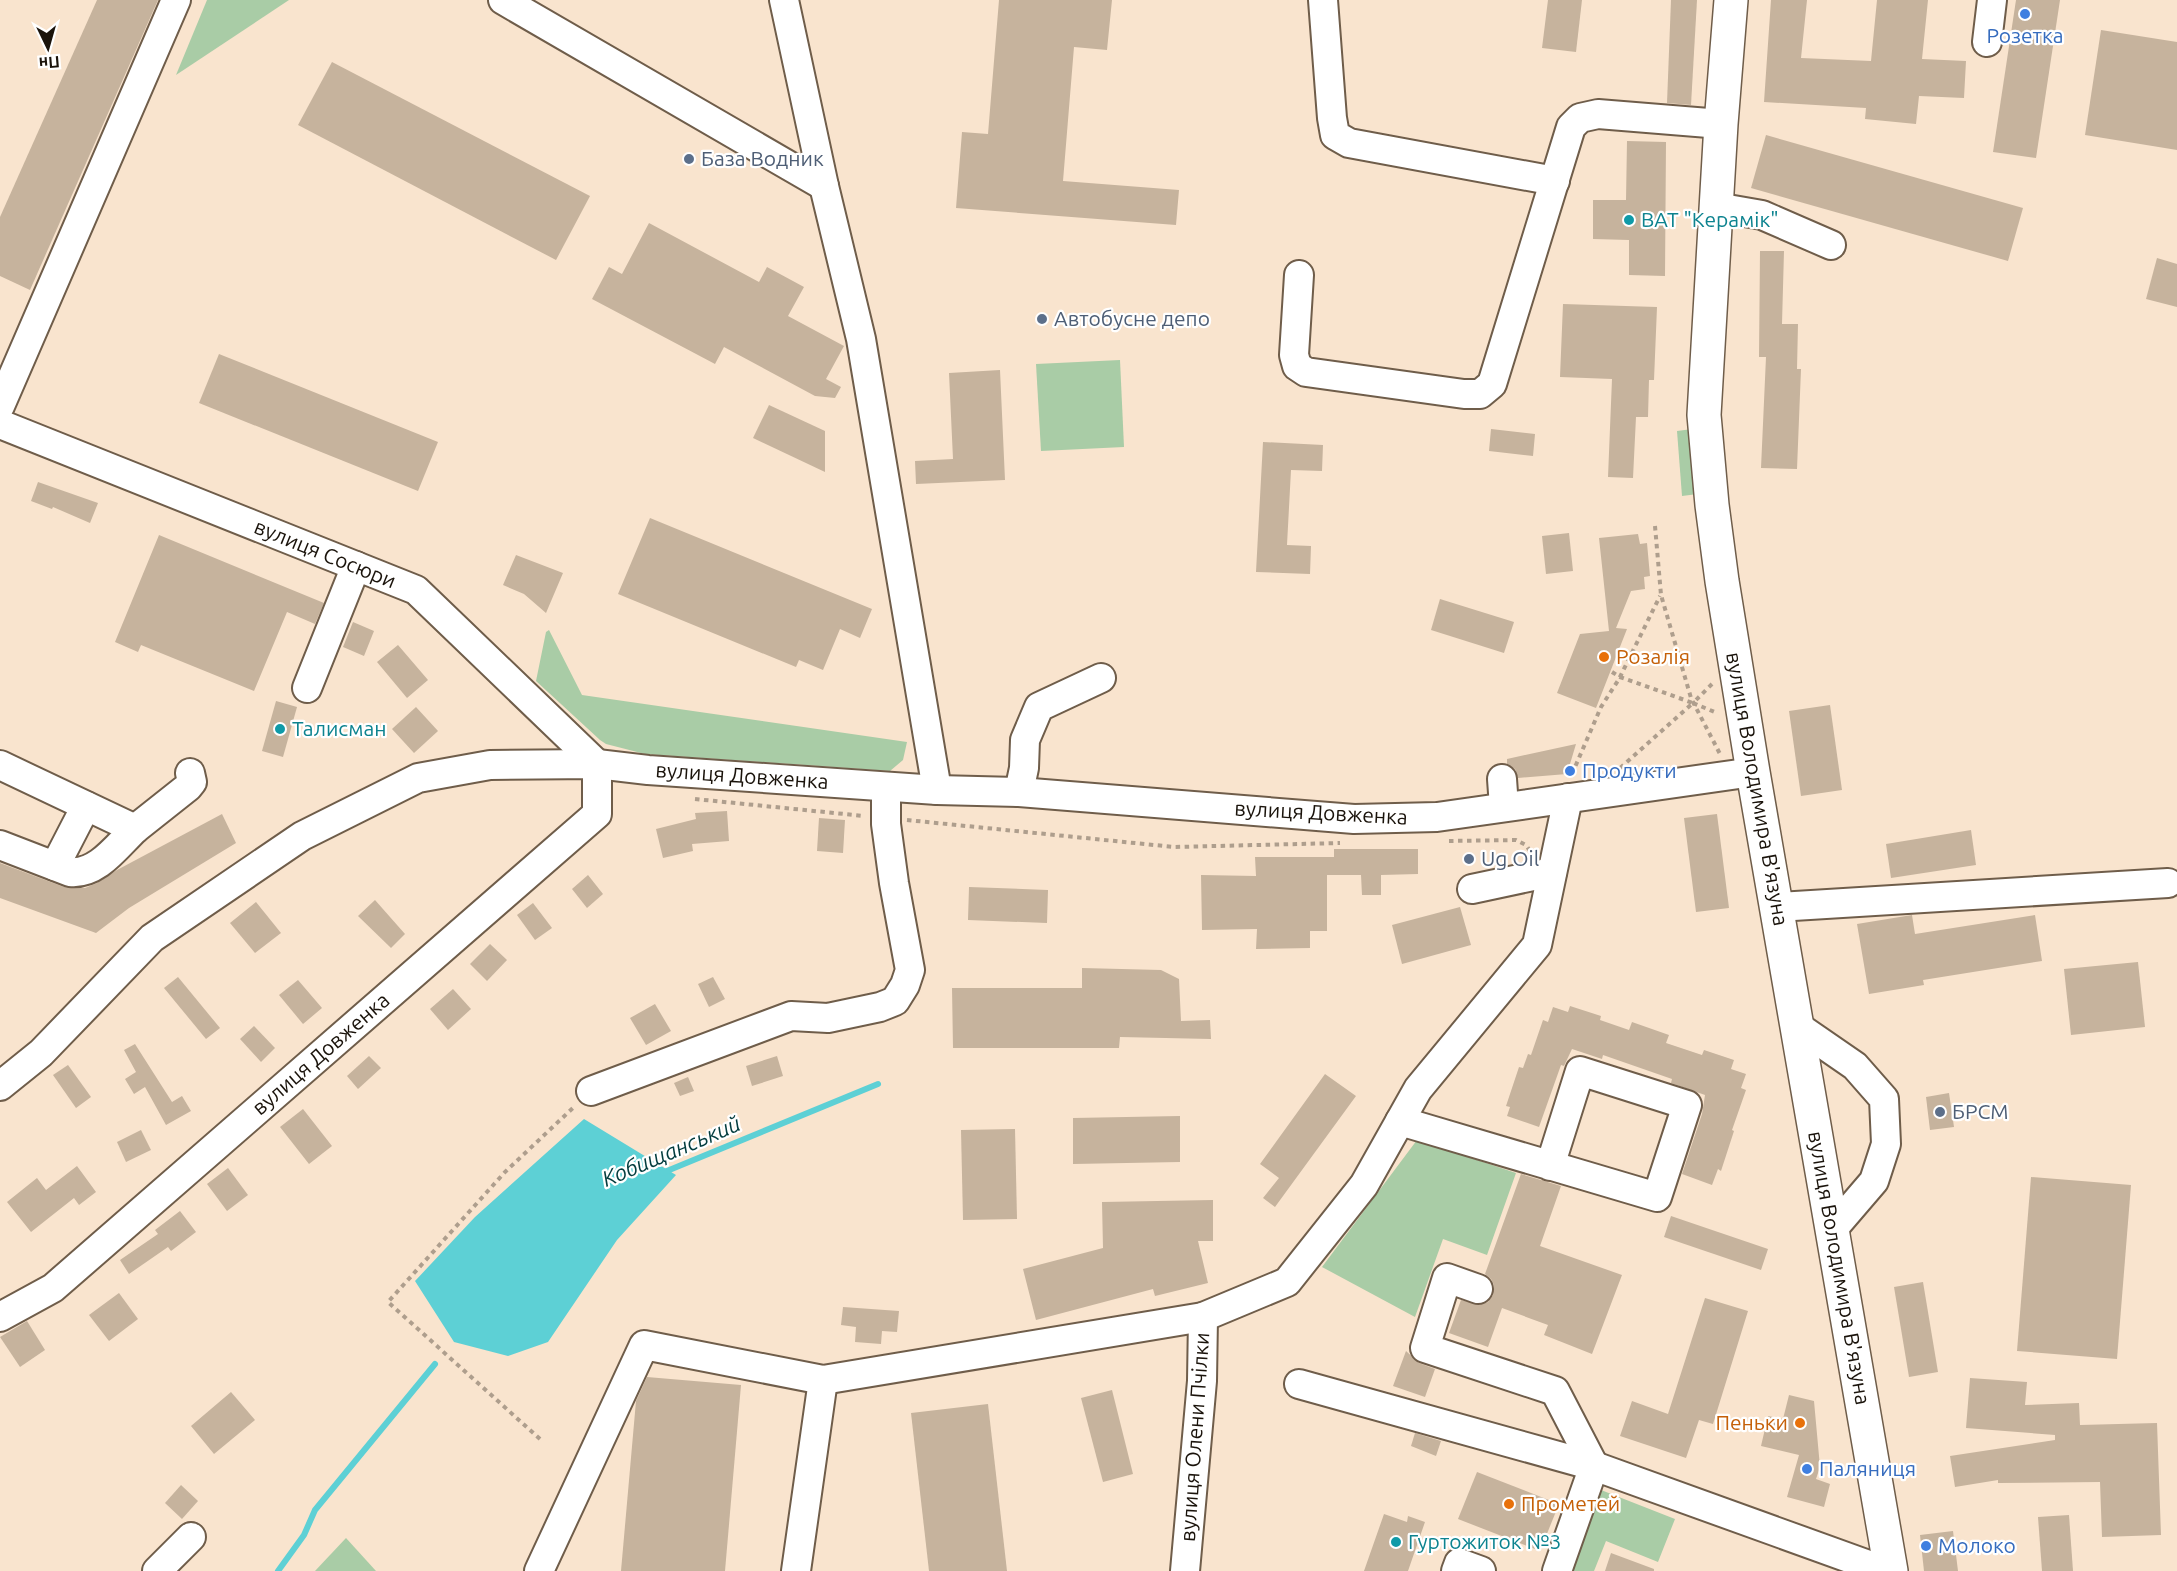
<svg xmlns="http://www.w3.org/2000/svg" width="2177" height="1571" font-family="Ubuntu,sans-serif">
  <rect width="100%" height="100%" fill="#f9e4ce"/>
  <g fill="#a9cca6">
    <polygon points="207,0 289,0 176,75"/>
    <polygon points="1120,360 1124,447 1041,451 1036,364"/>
    <polygon points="1700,428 1706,493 1682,496 1677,431"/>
    <polygon points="549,630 582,695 907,742 903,760 890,771 645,754 606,744 600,740 536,681 546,632"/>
    <polygon points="1417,1140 1516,1173 1487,1255 1443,1239 1415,1317 1322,1267"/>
    <polygon points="1601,1490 1675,1519 1658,1562 1606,1541 1594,1571 1569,1571"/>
    <polygon points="346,1538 376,1571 315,1571"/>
  </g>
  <polygon fill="#5dd0d5" points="584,1119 676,1175 617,1240 548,1342 508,1356 454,1342 415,1281 475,1217"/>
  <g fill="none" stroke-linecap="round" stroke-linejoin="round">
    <g stroke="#5dd0d5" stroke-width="6">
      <polyline points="662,1173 878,1084"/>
      <polyline points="278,1571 304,1535 315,1510 435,1364"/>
    </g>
  </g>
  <g fill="#c6b39d">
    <polygon points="97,0 158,0 30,290 0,276 0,217"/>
    <polygon points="999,0 1112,0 1107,50 1074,47 1063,181 1179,190 1176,225 956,208 962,132 988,134"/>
    <polygon points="1548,0 1582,0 1576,52 1542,48"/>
    <polygon points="1671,0 1697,0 1691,105 1667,103"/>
    <polygon points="1771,0 1807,0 1801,58 1871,61 1877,0 1928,0 1922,59 1966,61 1964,98 1919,96 1916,124 1865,119 1866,108 1764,102"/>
    <polygon points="2016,0 2060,0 2036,158 1993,152"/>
    <polygon points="2101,30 2177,42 2177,150 2085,135"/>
    <polygon points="332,62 590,196 556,260 298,125"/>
    <polygon points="1766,135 2023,208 2008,261 1751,188"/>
    <polygon points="1627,141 1666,142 1665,276 1629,275 1629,240 1593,239 1593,200 1626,200"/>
    <polygon points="649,223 759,282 767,267 804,287 788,316 844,346 826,379 841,387 835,398 815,396 724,347 715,364 592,299 609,267 622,274"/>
    <polygon points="1760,251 1784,251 1782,324 1798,324 1797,369 1801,369 1797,469 1761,468 1766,357 1759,357"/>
    <polygon points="2157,258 2177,264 2177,307 2146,299"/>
    <polygon points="1563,304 1657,307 1654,380 1649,380 1648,417 1636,417 1633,478 1608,477 1612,379 1560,377"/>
    <polygon points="219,354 438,442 418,491 199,403"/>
    <polygon points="1000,370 1005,480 916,484 915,461 953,459 949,373"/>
    <polygon points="769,405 825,431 825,472 753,438"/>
    <polygon points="1491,429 1535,434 1533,456 1489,451"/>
    <polygon points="1263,442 1323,445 1322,471 1291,470 1287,545 1311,546 1310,574 1256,572"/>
    <polygon points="38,482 98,503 90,523 53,507 52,509 31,501"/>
    <polygon points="650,518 872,609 860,638 840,629 823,670 799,660 796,667 618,594"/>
    <polygon points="1569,533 1573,571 1546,574 1542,536"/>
    <polygon points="1638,534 1640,544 1647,543 1650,576 1644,577 1645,589 1631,591 1616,628 1627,629 1596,708 1557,693 1580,634 1609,631 1599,538"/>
    <polygon points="159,535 324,603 315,624 287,612 254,691 141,645 138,652 115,642"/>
    <polygon points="516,555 563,573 546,613 524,594 503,585"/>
    <polygon points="1440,599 1514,622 1504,653 1431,630"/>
    <polygon points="353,622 374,631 364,656 343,647"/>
    <polygon points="398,645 428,680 407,698 377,662"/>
    <polygon points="276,701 297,707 283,757 262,751"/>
    <polygon points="1830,705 1842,790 1801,796 1789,711"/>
    <polygon points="416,707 438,731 414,753 392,729"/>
    <polygon points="1576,744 1567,774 1518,778 1515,769 1507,764 1507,759"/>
    <polygon points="727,811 729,841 692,844 693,851 663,858 656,829 696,819 695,813"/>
    <polygon points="222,814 236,843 129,908 96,933 0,898 0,863 64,887 85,888 97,883 117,870"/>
    <polygon points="1717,814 1729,908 1696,912 1684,818"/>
    <polygon points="819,818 845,820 843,853 817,851"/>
    <polygon points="1971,830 1976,865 1891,878 1886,844"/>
    <polygon points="1334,849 1418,849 1418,874 1381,875 1381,895 1362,895 1361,875 1327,875 1327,931 1310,931 1310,948 1256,949 1257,929 1202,930 1201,875 1256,876 1255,857 1334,857"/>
    <polygon points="588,875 603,894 587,908 572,889"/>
    <polygon points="969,887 1048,890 1047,923 968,920"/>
    <polygon points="375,900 405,934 391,948 358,916"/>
    <polygon points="256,902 281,933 255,953 230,923"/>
    <polygon points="533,903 552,928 535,940 517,915"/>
    <polygon points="1460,907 1471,945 1402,964 1392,925"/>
    <polygon points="1912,915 1915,934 2035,915 2042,961 1923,980 1924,985 1869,994 1857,924"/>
    <polygon points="490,944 507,960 487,981 470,964"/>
    <polygon points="2138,962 2145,1027 2071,1035 2064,969"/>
    <polygon points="1082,968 1161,970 1179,979 1181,1021 1210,1020 1211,1039 1120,1037 1119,1048 953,1048 952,988 1082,988"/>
    <polygon points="178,977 220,1028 206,1039 164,988"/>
    <polygon points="713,977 725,999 709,1007 698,984"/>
    <polygon points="298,980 322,1008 303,1024 279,995"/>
    <polygon points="453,989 471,1009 448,1030 430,1009"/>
    <polygon points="655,1004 671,1031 646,1045 630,1018"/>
    <polygon points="1570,1006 1601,1016 1600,1020 1629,1030 1632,1022 1669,1035 1666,1043 1702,1055 1704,1050 1734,1060 1731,1069 1746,1074 1741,1088 1746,1090 1732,1130 1734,1131 1721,1171 1718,1169 1712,1185 1682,1174 1702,1114 1705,1095 1671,1083 1672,1079 1603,1055 1602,1059 1572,1049 1564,1066 1561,1065 1539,1127 1507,1116 1510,1107 1506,1106 1519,1067 1523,1068 1528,1054 1531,1055 1543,1020 1548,1022 1553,1007 1568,1012"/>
    <polygon points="254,1026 275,1048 261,1062 240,1039"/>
    <polygon points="135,1044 172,1102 182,1096 191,1111 166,1125 145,1087 134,1094 125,1079 136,1072 124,1050"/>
    <polygon points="369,1056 381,1068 358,1089 347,1076"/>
    <polygon points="777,1056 783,1076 752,1086 746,1066"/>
    <polygon points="68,1065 91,1097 76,1108 53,1075"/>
    <polygon points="1325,1074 1356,1096 1275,1207 1263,1198 1279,1178 1260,1164"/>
    <polygon points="688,1077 694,1091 680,1096 674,1083"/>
    <polygon points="1949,1093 1954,1127 1930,1130 1926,1097"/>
    <polygon points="303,1109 332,1146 309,1164 280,1127"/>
    <polygon points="1180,1116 1180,1162 1073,1164 1073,1118"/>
    <polygon points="1015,1129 1017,1219 963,1220 961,1130"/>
    <polygon points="141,1130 151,1150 126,1162 117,1142"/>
    <polygon points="77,1166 96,1192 79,1205 74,1198 31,1232 7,1202 37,1178 46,1190"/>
    <polygon points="228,1168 248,1195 227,1211 207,1184"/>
    <polygon points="1521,1174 1561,1186 1540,1246 1622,1275 1592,1354 1544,1335 1548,1325 1502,1308 1488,1347 1449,1333 1461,1300 1480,1305 1488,1302 1493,1295 1494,1285 1491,1279 1485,1274"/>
    <polygon points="2031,1177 2131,1185 2117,1359 2017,1351"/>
    <polygon points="1213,1200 1213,1241 1198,1241 1208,1283 1155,1296 1153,1289 1036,1320 1023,1269 1103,1248 1102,1202"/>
    <polygon points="180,1211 196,1232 171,1251 168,1247 129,1274 120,1260 158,1234 155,1230"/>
    <polygon points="1671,1216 1768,1249 1761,1270 1664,1237"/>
    <polygon points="1923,1282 1938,1372 1909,1377 1894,1287"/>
    <polygon points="119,1293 138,1319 109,1341 89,1315"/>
    <polygon points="1705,1298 1748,1311 1713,1424 1699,1420 1686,1458 1620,1436 1632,1401 1668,1414"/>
    <polygon points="843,1307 899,1311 897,1332 882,1331 881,1344 855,1342 856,1327 841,1325"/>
    <polygon points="27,1321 45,1350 20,1367 0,1337"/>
    <polygon points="1406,1351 1419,1363 1435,1369 1425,1397 1393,1386"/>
    <polygon points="647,1377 741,1385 725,1571 621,1571 636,1401"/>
    <polygon points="1970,1378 2027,1382 2025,1405 2079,1403 2080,1425 2157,1423 2161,1535 2102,1537 2100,1482 1998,1483 1998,1480 1955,1487 1950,1456 2055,1440 2055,1435 1966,1428"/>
    <polygon points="1112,1390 1133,1474 1103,1482 1081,1398"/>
    <polygon points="231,1392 255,1420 214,1454 191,1426"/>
    <polygon points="1789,1395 1814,1401 1820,1467 1816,1479 1830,1484 1824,1507 1787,1497 1799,1455 1761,1446 1768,1416 1783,1419"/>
    <polygon points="988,1404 1007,1571 929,1571 911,1413"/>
    <polygon points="1415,1433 1441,1441 1436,1456 1411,1446"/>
    <polygon points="1477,1472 1559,1504 1540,1551 1458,1519"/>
    <polygon points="181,1485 198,1501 182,1519 165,1503"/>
    <polygon points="1384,1514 1407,1522 1408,1516 1425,1522 1408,1571 1364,1571"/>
    <polygon points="2069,1515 2073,1571 2042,1571 2038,1517"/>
    <polygon points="1953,1531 1958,1571 1924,1571 1920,1535"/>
    <polygon points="1611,1553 1654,1569 1654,1571 1605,1571"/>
  </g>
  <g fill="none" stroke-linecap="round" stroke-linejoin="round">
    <g stroke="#6f5d4a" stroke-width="32">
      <g id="minor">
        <polyline points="503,0 824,186"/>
        <polyline points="784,0 824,186 861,339 937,790"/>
        <polyline points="1323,0 1332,118 1335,135 1349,143 1555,181"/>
        <polyline points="1987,42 1992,0"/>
        <polyline points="1716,207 1762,215 1831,245"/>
        <polyline points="1299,275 1294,355 1297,366 1306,372 1464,394 1480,394 1492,384 1571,127 1580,118 1598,114 1721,124"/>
        <polyline points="0,406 176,0"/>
        <polyline points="0,424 416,590 597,764"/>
        <polyline points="307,688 356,566"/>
        <path d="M0 765 135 829C117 846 97 875 70 872L0 845"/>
        <polyline points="1502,779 1504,807"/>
        <polyline points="1019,792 1024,768 1025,740 1039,707 1101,678"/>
        <polyline points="135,829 188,787 192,782 190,773"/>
        <polyline points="55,866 86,806"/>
        <polyline points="1472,889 1552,872"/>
        <polyline points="1777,907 2168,883"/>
        <polyline points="1797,1026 1855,1066 1884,1099 1886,1144 1874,1181 1832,1230"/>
        <polyline points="0,1086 41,1053 152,938 302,836 418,778 490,765 597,764 648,770 937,790 1019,792 1354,819 1437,817 1753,772"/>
        <polyline points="591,1091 791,1016 828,1018 880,1007 895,1001 905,985 910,970 894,883 886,824 886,787"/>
        <polyline points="1400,1121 1657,1197 1687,1105 1580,1071 1550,1166"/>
        <polyline points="1478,1289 1447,1278 1425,1348 1555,1391 1594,1466 1557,1571"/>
        <polyline points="0,1317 53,1288 597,814 597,764"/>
        <polyline points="1299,1384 1594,1466 1885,1571"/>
        <polyline points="157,1571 191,1537"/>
        <polyline points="539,1571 644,1345 823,1380 1203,1317"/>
        <polyline points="796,1571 823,1380"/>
        <polyline points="1185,1571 1202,1381 1203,1317 1287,1282 1364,1185 1418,1089 1537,945 1568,798"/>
        <polyline points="1456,1571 1459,1563 1481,1571"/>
      </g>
    </g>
    <g stroke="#6f5d4a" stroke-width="36">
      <polyline id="major" points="1731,0 1721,124 1704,415 1712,505 1722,581 1753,772 1891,1571"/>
    </g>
    <g stroke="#ae9e8d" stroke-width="4" stroke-dasharray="4.5 4.5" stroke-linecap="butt">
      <polyline points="1655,526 1661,595 1691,698 1720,754"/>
      <polyline points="1612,672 1620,677 1693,703 1620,768"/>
      <polyline points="1712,684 1693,703 1717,713"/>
      <polyline points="1572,774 1601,707 1619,679 1660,596"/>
      <polyline points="695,799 864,816"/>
      <polyline points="907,820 1174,847 1340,843"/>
      <polyline points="1449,841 1516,840 1526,845 1532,854"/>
      <polyline points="540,1439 388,1302 505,1172 575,1106"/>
    </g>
    <use href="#minor" stroke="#fff" stroke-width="28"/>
    <use href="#major" stroke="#fff" stroke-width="33"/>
  </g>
  <g fill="#3f7fe0" stroke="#fff" stroke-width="2">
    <circle cx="2025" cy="14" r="6"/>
    <circle cx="1570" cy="771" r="6"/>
    <circle cx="1807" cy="1469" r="6"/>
    <circle cx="1926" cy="1546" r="6"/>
  </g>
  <g fill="#5c6f8a" stroke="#fff" stroke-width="2">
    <circle cx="689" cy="159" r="6"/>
    <circle cx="1042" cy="319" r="6"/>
    <circle cx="1469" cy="859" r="6"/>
    <circle cx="1940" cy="1112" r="6"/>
  </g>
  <g fill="#0f9aa8" stroke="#fff" stroke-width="2">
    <circle cx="1629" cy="220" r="6"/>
    <circle cx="280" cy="729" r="6"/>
    <circle cx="1396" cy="1542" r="6"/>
  </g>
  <g fill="#e8710a" stroke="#fff" stroke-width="2">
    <circle cx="1604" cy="657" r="6"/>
    <circle cx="1800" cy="1423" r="6"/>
    <circle cx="1509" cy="1504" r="6"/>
  </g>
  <g text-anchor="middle" stroke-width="4.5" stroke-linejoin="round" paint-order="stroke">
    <g font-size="21" fill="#366cbe" stroke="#fff" text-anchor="start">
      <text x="2025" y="43" text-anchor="middle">Розетка</text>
      <text x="1582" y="778">Продукти</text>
      <text x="1819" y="1476">Паляниця</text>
      <text x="1938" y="1553">Молоко</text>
    </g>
    <g font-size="21" fill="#4e5e75" stroke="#fff" text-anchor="start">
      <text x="701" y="166">База Водник</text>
      <text x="1054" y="326">Автобусне депо</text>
      <text x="1481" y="866">Ug Oil</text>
      <text x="1952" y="1119">БРСМ</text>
    </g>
    <g font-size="21" fill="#0d838f" stroke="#fff" text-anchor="start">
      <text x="1641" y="227">ВАТ "Керамік"</text>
      <text x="292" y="736">Талисман</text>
      <text x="1408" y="1549">Гуртожиток №3</text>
    </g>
    <g font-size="21" fill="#1a130b" stroke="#fff">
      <text transform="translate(325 554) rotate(22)" y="7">вулиця Сосюри</text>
      <text transform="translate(742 776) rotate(4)" y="7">вулиця Довженка</text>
      <text transform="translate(1757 789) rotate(80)" y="7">вулиця Володимира В'язуна</text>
      <text transform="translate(1321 813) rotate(3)" y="7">вулиця Довженка</text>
      <text transform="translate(321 1054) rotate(-41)" y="7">вулиця Довженка</text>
      <text transform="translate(1839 1268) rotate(80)" y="7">вулиця Володимира В'язуна</text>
      <text transform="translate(1195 1437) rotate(-86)" y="7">вулиця Олени Пчілки</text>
    </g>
    <g font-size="21" fill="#c56008" stroke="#fff" text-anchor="start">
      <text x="1616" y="664">Розалія</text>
      <text x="1788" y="1430" text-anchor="end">Пеньки</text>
      <text x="1521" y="1511">Прометей</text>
    </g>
    <g font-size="22" font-style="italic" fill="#033c3e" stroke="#fff">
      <text transform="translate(671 1151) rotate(-23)" y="8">Кобищанський</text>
    </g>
  </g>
  <g transform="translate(48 48) rotate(175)" stroke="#ffffff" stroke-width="4.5" paint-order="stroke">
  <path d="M0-4.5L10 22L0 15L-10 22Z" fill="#1a130b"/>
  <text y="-9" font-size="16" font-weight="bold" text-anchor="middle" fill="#1a130b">Пн</text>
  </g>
</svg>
